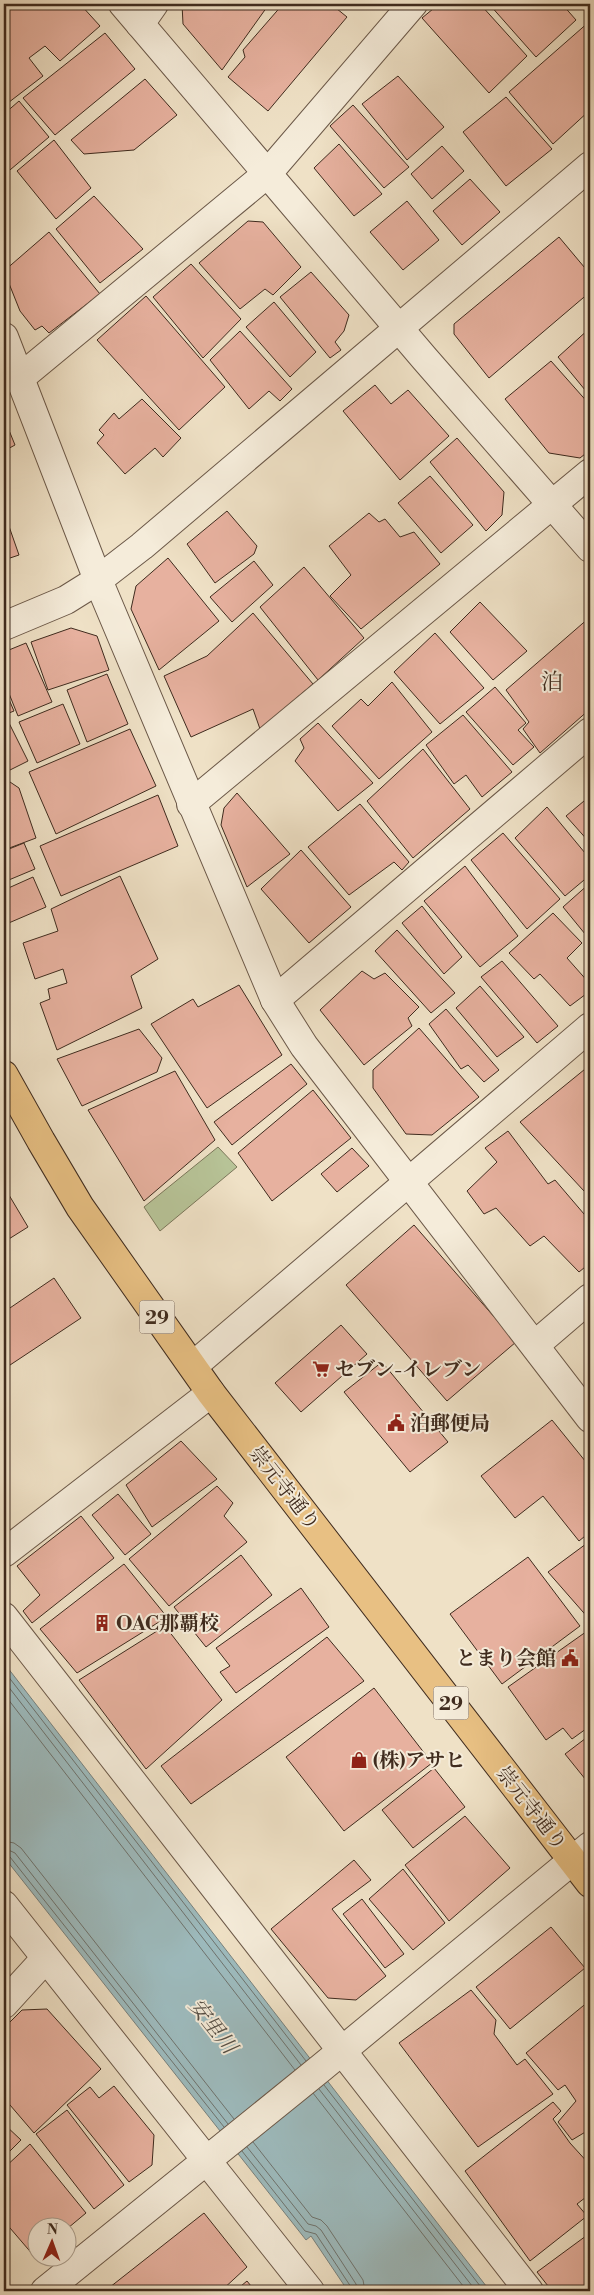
<svg xmlns="http://www.w3.org/2000/svg" width="594" height="2295" font-family="'Libre Bodoni','Noto Serif JP',serif">
  <rect width="100%" height="100%" fill="#efe1c6"/>
  <filter id="stains"><feTurbulence type="fractalNoise" baseFrequency=".004" numOctaves="4"/><feColorMatrix values="0 0 0 0 .2 0 0 0 0 .09 0 0 0 0 .02 0 0 0 .5 -.17"/></filter>
  <radialGradient id="worn" r=".72"><stop offset=".6" stop-color="#630" stop-opacity="0"/><stop offset="1" stop-color="#630" stop-opacity=".3"/></radialGradient>
  <polygon fill="#b7c397" stroke="#7b775a" points="218,1147 237,1167 160,1231 144,1207"/>
  <polygon fill="#9dbbbe" stroke="#77817e" points="4,1663 490,2291 348,2291 311,2236 306,2240 4,1857"/>
  <g fill="none" stroke-linecap="round" stroke-linejoin="round">
    <g stroke="#6e736e" stroke-width="1">
      <polyline points="4,1671 306,2061"/>
      <polyline points="4,1681 301,2065"/>
      <polyline points="4,1694 295,2070"/>
      <polyline points="4,1841 14,1843 21,1848 234,2119"/>
      <polyline points="4,1848 15,1853 228,2124"/>
      <polyline points="4,1855 10,1857 224,2127"/>
      <polyline points="324,2085 484,2291"/>
      <polyline points="319,2089 476,2291"/>
      <polyline points="313,2093 467,2291"/>
      <polyline points="253,2142 312,2217 321,2220 327,2226 363,2280 365,2291"/>
      <polyline points="247,2147 308,2224 316,2226 321,2230 356,2284 358,2291"/>
      <polyline points="242,2151 305,2231 316,2234 351,2287 352,2291"/>
    </g>
  </g>
  <g fill="#e7b19f" stroke="#3f2b1e">
    <polygon points="4,4 80,4 100,26 60,61 45,46 29,58 43,76 4,106"/>
    <polygon points="182,4 262,4 267,7 222,70 183,24"/>
    <polygon points="283,4 331,4 347,17 268,111 228,77 245,57 243,50"/>
    <polygon points="439,4 480,4 527,56 489,93 422,18"/>
    <polygon points="489,4 562,4 576,20 536,57"/>
    <polygon points="590,21 590,110 553,144 509,92"/>
    <polygon points="105,33 135,69 55,135 23,98"/>
    <polygon points="398,76 444,127 407,160 362,104"/>
    <polygon points="145,79 177,115 134,150 84,154 71,140"/>
    <polygon points="506,97 552,149 506,186 463,132"/>
    <polygon points="19,101 49,137 4,175 4,114"/>
    <polygon points="353,105 409,167 384,188 330,126"/>
    <polygon points="54,140 91,188 56,219 17,171"/>
    <polygon points="339,144 382,194 354,216 314,168"/>
    <polygon points="442,146 464,171 432,199 411,174"/>
    <polygon points="470,179 500,212 462,245 433,211"/>
    <polygon points="94,196 143,249 100,283 56,229"/>
    <polygon points="407,201 439,240 403,270 370,232"/>
    <polygon points="248,221 263,222 301,267 273,295 265,289 240,309 199,263"/>
    <polygon points="49,232 100,294 49,333 42,326 35,330 20,311 4,271"/>
    <polygon points="559,237 590,274 590,292 489,378 454,334 454,324"/>
    <polygon points="191,264 241,319 203,358 153,297"/>
    <polygon points="311,272 349,315 344,331 335,342 341,350 330,358 280,297"/>
    <polygon points="146,296 225,387 179,430 97,340"/>
    <polygon points="274,302 316,352 290,377 246,327"/>
    <polygon points="590,328 590,396 558,357"/>
    <polygon points="240,331 292,389 280,401 269,391 249,409 210,360"/>
    <polygon points="551,361 590,405 590,450 580,458 549,453 505,399"/>
    <polygon points="375,385 391,404 408,390 449,436 400,480 343,411"/>
    <polygon points="142,399 181,438 163,457 155,448 125,474 97,443 104,435 99,430 114,413 119,419"/>
    <polygon points="4,418 15,445 4,451"/>
    <polygon points="457,438 504,492 502,515 486,531 430,462"/>
    <polygon points="430,476 473,525 441,553 398,503"/>
    <polygon points="227,511 257,546 254,554 215,583 187,544"/>
    <polygon points="4,512 19,555 4,560"/>
    <polygon points="369,513 379,522 385,519 400,537 414,532 440,564 361,629 330,596 351,575 329,546"/>
    <polygon points="168,558 219,621 159,670 131,609 136,586"/>
    <polygon points="254,561 273,585 232,622 210,597"/>
    <polygon points="304,567 364,638 318,680 260,607"/>
    <polygon points="480,602 527,651 493,680 450,632"/>
    <polygon points="253,613 313,684 260,729 253,709 191,737 164,676 207,656"/>
    <polygon points="590,617 590,709 540,753 523,729 529,722 506,690"/>
    <polygon points="71,628 97,636 109,670 48,690 31,642"/>
    <polygon points="435,633 484,688 440,724 394,672"/>
    <polygon points="26,643 52,702 18,716 4,681 4,652"/>
    <polygon points="107,674 128,724 87,742 67,690"/>
    <polygon points="392,682 432,732 379,779 332,726 361,699 368,706"/>
    <polygon points="495,687 526,723 518,730 534,747 513,765 466,712"/>
    <polygon points="4,688 14,711 4,715"/>
    <polygon points="63,704 80,744 37,763 19,722"/>
    <polygon points="463,715 512,772 482,797 466,775 454,784 426,745"/>
    <polygon points="7,719 28,761 4,773 4,721"/>
    <polygon points="318,723 373,783 338,811 295,761 304,748 300,739"/>
    <polygon points="130,729 156,786 56,834 29,772"/>
    <polygon points="423,749 470,809 413,858 367,801"/>
    <polygon points="4,778 19,788 36,838 4,850"/>
    <polygon points="237,793 290,854 247,887 221,825 224,808"/>
    <polygon points="158,795 178,846 61,896 40,846"/>
    <polygon points="590,796 590,843 566,816"/>
    <polygon points="360,804 409,862 402,870 394,862 349,895 308,847"/>
    <polygon points="547,807 590,859 590,875 565,896 515,838"/>
    <polygon points="503,833 560,899 527,929 471,860"/>
    <polygon points="24,843 35,869 4,882 4,851"/>
    <polygon points="301,850 351,907 309,943 261,889"/>
    <polygon points="465,866 518,936 480,967 424,901"/>
    <polygon points="120,876 158,959 131,976 142,1008 57,1050 40,1003 50,999 48,989 67,983 63,969 35,979 23,943 58,931 51,909"/>
    <polygon points="33,877 46,907 4,925 4,890"/>
    <polygon points="590,883 590,940 563,907"/>
    <polygon points="422,906 462,957 444,974 402,923"/>
    <polygon points="553,913 582,943 567,958 590,984 590,991 570,1006 540,974 534,979 509,953"/>
    <polygon points="397,930 455,993 431,1013 375,951"/>
    <polygon points="502,961 558,1026 537,1043 481,977"/>
    <polygon points="362,971 374,979 385,973 419,1007 408,1018 412,1026 364,1065 320,1010"/>
    <polygon points="239,985 282,1055 207,1108 151,1024 193,999 198,1007"/>
    <polygon points="480,986 524,1037 497,1057 456,1008"/>
    <polygon points="446,1009 499,1070 484,1082 468,1065 461,1069 429,1024"/>
    <polygon points="419,1028 479,1097 432,1135 406,1134 373,1088 373,1070"/>
    <polygon points="139,1029 162,1058 157,1072 82,1106 57,1059"/>
    <polygon points="291,1064 307,1084 232,1145 214,1122"/>
    <polygon points="590,1065 590,1186 584,1191 520,1122"/>
    <polygon points="175,1071 215,1140 144,1201 88,1110"/>
    <polygon points="313,1090 351,1138 272,1201 238,1153"/>
    <polygon points="508,1131 548,1184 555,1180 590,1221 590,1263 579,1272 544,1236 530,1246 496,1208 484,1214 467,1191 497,1162 485,1148"/>
    <polygon points="352,1148 369,1166 337,1192 321,1174"/>
    <polygon points="6,1190 28,1227 4,1242 4,1192"/>
    <polygon points="414,1225 516,1342 447,1401 346,1285"/>
    <polygon points="54,1278 81,1318 4,1369 4,1312"/>
    <polygon points="341,1325 367,1354 301,1412 275,1383"/>
    <polygon points="382,1362 448,1442 410,1472 344,1392"/>
    <polygon points="552,1420 590,1467 590,1532 579,1541 543,1496 515,1518 481,1476"/>
    <polygon points="181,1441 217,1479 152,1527 126,1485"/>
    <polygon points="217,1486 233,1503 224,1516 247,1542 169,1606 129,1559"/>
    <polygon points="118,1494 151,1534 125,1555 92,1515"/>
    <polygon points="81,1516 114,1558 32,1623 23,1611 40,1595 17,1566"/>
    <polygon points="590,1541 590,1620 548,1572"/>
    <polygon points="241,1555 272,1595 206,1647 174,1607"/>
    <polygon points="528,1557 580,1626 502,1684 450,1614"/>
    <polygon points="124,1564 167,1617 77,1673 40,1629"/>
    <polygon points="301,1588 329,1627 236,1693 220,1672 230,1666 216,1648"/>
    <polygon points="165,1626 222,1700 146,1769 79,1680"/>
    <polygon points="590,1629 590,1726 572,1739 563,1728 546,1740 508,1687"/>
    <polygon points="327,1637 364,1681 191,1804 161,1766"/>
    <polygon points="374,1688 432,1763 344,1831 286,1757"/>
    <polygon points="590,1735 590,1785 565,1754"/>
    <polygon points="434,1768 465,1807 413,1848 382,1810"/>
    <polygon points="465,1816 510,1868 449,1921 405,1865"/>
    <polygon points="354,1860 371,1880 332,1909 386,1976 356,2000 328,1998 271,1929"/>
    <polygon points="403,1869 445,1923 413,1950 369,1899"/>
    <polygon points="362,1899 404,1954 385,1968 343,1914"/>
    <polygon points="551,1927 585,1968 510,2029 476,1987"/>
    <polygon points="471,1990 496,2020 494,2034 517,2065 525,2059 553,2094 478,2147 399,2043"/>
    <polygon points="589,2001 590,2136 587,2131 572,2140 558,2122 576,2101 565,2085 558,2090 526,2053"/>
    <polygon points="47,2009 101,2069 34,2133 4,2098 4,2028 22,2010"/>
    <polygon points="114,2086 154,2135 152,2165 129,2182 67,2105 90,2087 99,2098"/>
    <polygon points="553,2102 561,2111 553,2119 570,2143 590,2165 589,2182 590,2194 577,2204 587,2216 530,2261 465,2171"/>
    <polygon points="67,2110 124,2185 94,2209 36,2134"/>
    <polygon points="4,2124 21,2140 4,2157"/>
    <polygon points="30,2144 86,2213 68,2228 38,2228 38,2253 34,2256 4,2221 4,2168"/>
    <polygon points="204,2213 247,2267 221,2291 105,2291"/>
    <polygon points="590,2233 590,2291 552,2291 537,2272"/>
    <polygon points="247,2281 255,2291 235,2291"/>
  </g>
  <g fill="none" stroke-linecap="round" stroke-linejoin="round">
    <g stroke="#6b5848" stroke-width="30">
      <g id="minor">
        <polyline points="140,24 154,4"/>
        <polyline points="4,337 98,580 275,1000 304,1046 590,1418"/>
        <polyline points="20,378 268,173 413,4"/>
        <polyline points="4,626 66,600 98,580 142,546 590,166"/>
        <polyline points="191,804 590,473"/>
        <polyline points="275,1000 590,732"/>
        <polyline points="535,1345 590,1298"/>
        <polyline points="193,1366 590,1027"/>
        <polyline points="4,1553 211,1393"/>
        <polyline points="4,1617 529,2291"/>
        <polyline points="4,1905 310,2291"/>
        <polyline points="4,2004 45,1959"/>
        <polyline points="45,2291 321,2068 573,1860"/>
      </g>
    </g>
    <g stroke="#6b5848" stroke-width="30">
      <g id="tertiary">
        <polyline points="123,4 425,359 590,548"/>
        <polyline points="573,1860 590,1846"/>
      </g>
    </g>
    <g stroke="#3f2b1e" stroke-width="30">
      <polyline id="primary" points="4,1075 41,1141 80,1207 211,1393 590,1883"/>
    </g>
    <use href="#minor" stroke="#f5ecda" stroke-width="28"/>
    <use href="#tertiary" stroke="#f5ecda" stroke-width="28"/>
    <use href="#primary" stroke="#e8c083" stroke-width="28"/>
  </g>
  <defs>
    <g id="supermarket-bare" transform="scale(1.35)"><path d="M-6-5.5h2.5l.6 2H6L4.5 2H-2.5L-4.4-4H-6ZM-1.5 3.2a1.3 1.3 0 1 0 .1 0ZM3 3.2a1.3 1.3 0 1 0 .1 0Z" fill="#8f2418" stroke="#f5ecda" stroke-width="2.5" paint-order="stroke"/></g>
    <g id="civic-bare" transform="scale(1.35)"><path d="M-.6-6.5H3V-4.5H.6V-3L4-1V1h2V6H-6V1h2V-1L-.6-3ZM-1.2 2.5V6h2.4V2.5Z" fill="#8f2418" stroke="#f5ecda" stroke-width="2.5" paint-order="stroke"/></g>
    <g id="building-bare" transform="scale(1.35)"><path d="M-4-6H4V6H1V3H-1V6H-4ZM-2.5-4.3h1.7v1.8h-1.7ZM.8-4.3h1.7v1.8H.8ZM-2.5-1h1.7V.8h-1.7ZM.8-1h1.7V.8H.8Z" fill="#8f2418" stroke="#f5ecda" stroke-width="2.5" paint-order="stroke"/></g>
    <g id="shop-bare" transform="scale(1.35)"><path d="M-5-2.5h2.3a2.7 3.5 0 0 1 5.4 0H5L5.5 6h-11ZM-1.5-2.5h3a1.5 2.3 0 0 0-3 0Z" fill="#8f2418" stroke="#f5ecda" stroke-width="2.5" paint-order="stroke"/></g>
  </defs>
  <g fill-rule="evenodd">
    <use href="#supermarket-bare" x="321" y="1369"/>
    <use href="#civic-bare" x="396" y="1423"/>
    <use href="#building-bare" x="102" y="1623"/>
    <use href="#civic-bare" x="570" y="1658"/>
    <use href="#shop-bare" x="359" y="1760"/>
  </g>
  <g text-anchor="middle" stroke-width="4" stroke-linejoin="round" paint-order="stroke">
    <g fill="#f5ecda" stroke="#766556" stroke-width="1">
      <rect x="139.5" y="1300.5" width="35" height="33" rx="4"/>
      <rect x="433.5" y="1686.5" width="35" height="33" rx="4"/>
    </g>
    <g font-size="19" font-weight="bold" fill="#3f2b1e">
      <text x="157" y="1324">29</text>
      <text x="451" y="1710">29</text>
    </g>
    <g font-size="20" font-weight="bold" fill="#3f2b1e" stroke="#f5ecda" text-anchor="start">
      <text x="335" y="1376">セブン-イレブン</text>
      <text x="410" y="1430">泊郵便局</text>
      <text x="116" y="1630">OAC那覇校</text>
      <text x="556" y="1665" text-anchor="end">とまり会館</text>
      <text x="373" y="1767">(株)アサヒ</text>
    </g>
    <g font-size="20" fill="#3f2b1e" stroke="#f5ecda">
      <text transform="translate(285 1488) rotate(52)" y="7">崇元寺通り</text>
      <text transform="translate(532 1808) rotate(52)" y="7">崇元寺通り</text>
    </g>
    <g font-size="21" font-style="italic" fill="#564f46" stroke="#f5ecda">
      <text transform="translate(213 2026) rotate(52)" y="7">安里川</text>
    </g>
    <g font-size="22" fill="#3f2b1e" stroke="#f5ecda">
      <text x="552" y="689">泊</text>
    </g>
  </g>
  <rect width="594" height="2295" fill="none" stroke="#efe1c6" stroke-width="20"/>
  <rect x="5" y="5" width="584" height="2285" fill="none" stroke="#3f2b1e" stroke-width="2.5"/>
  <rect x="10" y="10" width="574" height="2275" fill="none" stroke="#3f2b1e"/>
  <g transform="translate(52 2242) rotate(2)"><circle r="24" fill="#f5ecda" stroke="#ac9f8f"/>
  <path d="M0-4L9 19L0 12L-9 19Z" fill="#8f2418"/>
  <text y="-8" font-size="14" font-weight="bold" text-anchor="middle" fill="#3f2b1e">N</text>
  </g>
  <rect width="100%" height="100%" filter="url(#stains)"/>
  <rect width="100%" height="100%" fill="url(#worn)"/>
</svg>
